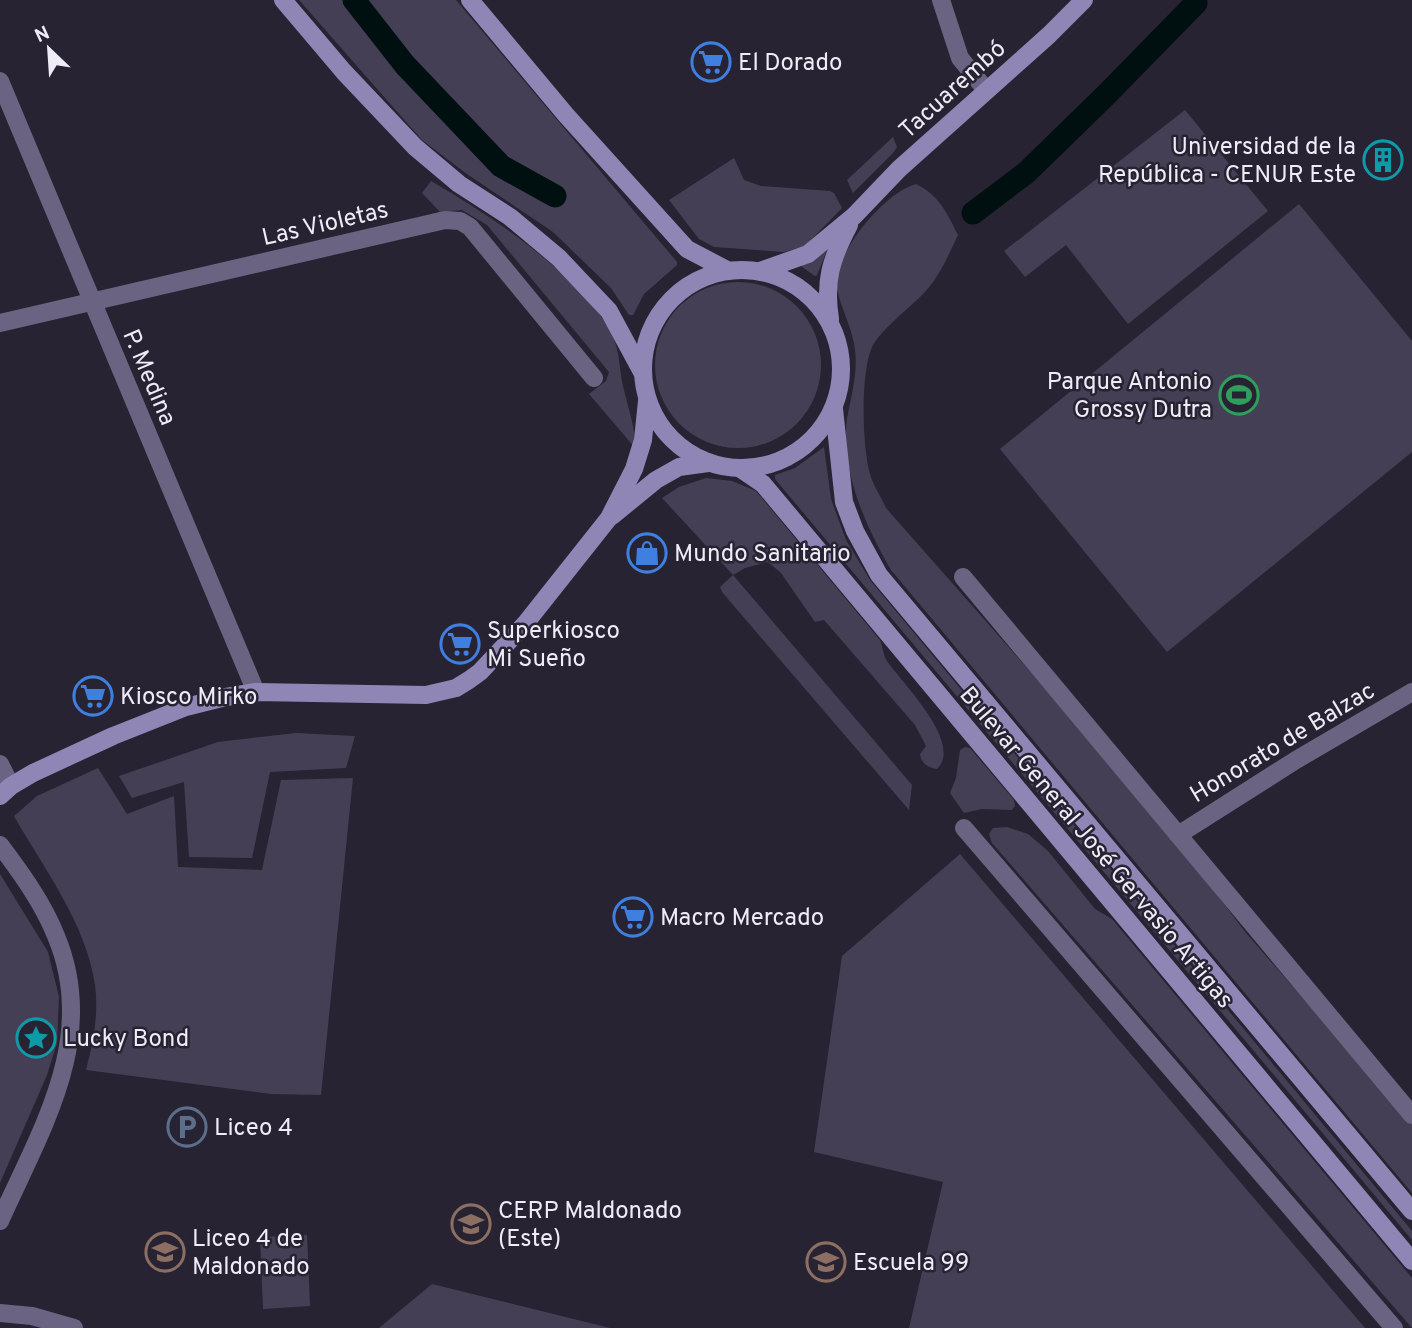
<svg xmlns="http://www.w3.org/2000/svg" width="1412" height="1328" font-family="Overpass,sans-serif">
  <rect width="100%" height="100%" fill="#272332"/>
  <g fill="#453f56">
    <polygon points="299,0 456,0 677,262 677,265 644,294 633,315 629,315 611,288 553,232 467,174 422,140"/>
    <polygon points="1185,110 1268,211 1128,324 1066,245 1025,277 1004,251"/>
    <polygon points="893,137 897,147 893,153 853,193 847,180"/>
    <polygon points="734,158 744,180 761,186 830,191 834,193 842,208 805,246 784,252 714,247 699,239 669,200"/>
    <path d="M431 181C482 211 530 242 573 284 587 299 603 315 612 334 620 351 619 369 623 386 628 408 635 426 636 449L589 394 606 381 609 372 487 225 462 210 440 212 422 193Z"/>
    <path d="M916 184C939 195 947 213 958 235 948 256 939 278 922 295 908 309 883 328 873 345 860 370 862 447 870 474 873 485 881 497 886 508L1101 752 1180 846 1246 933 1412 1123V1193L891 570C866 527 840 470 847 419 851 396 858 374 855 350 853 329 841 309 837 289 832 254 885 192 916 184Z"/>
    <polygon points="1299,204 1412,341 1412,452 1167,652 1000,449"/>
    <polygon points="828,248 817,275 815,276 802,267 801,264"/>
    <circle cx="738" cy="365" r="83"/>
    <polygon points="824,447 831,499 846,540 870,580 1412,1231 1412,1240 775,479 775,475 795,468"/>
    <path d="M706 478 732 481 756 491 880 640C883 647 883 655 887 661 901 682 964 743 937 769 928 768 921 763 920 754L926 746 915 725 824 620 815 622 781 573 768 562 745 568 733 575 912 785 909 810 722 592 720 587 733 575 662 498 679 487Z"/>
    <polygon points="296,733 355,736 346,768 270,772 252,858 189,857 184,782 132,798 119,776 218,742"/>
    <polygon points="965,747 970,748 1014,800 1015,806 1012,810 982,809 964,813 950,793 956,778 960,750"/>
    <path d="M98 768 127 814 174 796 178 867 262 870 281 780 353 778 321 1095 271 1094 86 1070C93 1043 99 1014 95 985 86 923 44 869 14 816L37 796Z"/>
    <polygon points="1007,827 1028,834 1048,851 1095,909 1112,919 1412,1278 1412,1328 992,843 989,834 993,828"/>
    <polygon points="960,854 1365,1328 909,1328 943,1182 814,1152 842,956"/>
    <polygon points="0,874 48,952 59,997 57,1043 47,1075 0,1183"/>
    <polygon points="307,1235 310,1306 263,1309 260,1237"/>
    <polygon points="432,1284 610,1328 379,1328"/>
  </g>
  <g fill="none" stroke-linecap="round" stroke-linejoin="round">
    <g stroke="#001010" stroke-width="23">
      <polyline points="354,0 405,65 501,166 555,196"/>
      <polyline points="973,213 1027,172 1107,94 1196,3"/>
    </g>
    <g stroke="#6a6482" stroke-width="18">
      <polyline points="941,0 960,58 986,90"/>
      <polyline points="0,81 256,692"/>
      <polyline points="0,323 445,220 460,221 470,227 594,378"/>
      <polyline points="963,577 1412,1115"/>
      <polyline points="0,764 11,786"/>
      <polyline points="964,828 1394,1328"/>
      <polyline points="1178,835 1296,760 1412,692"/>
      <path d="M0 845C21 873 43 903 56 936 99 1038 41 1129 0 1221"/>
      <polyline points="0,1313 32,1316 74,1328"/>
    </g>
    <g stroke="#9086b6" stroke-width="18">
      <polyline points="283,0 344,72 415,147 459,184 510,217 559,258 609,311 642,372"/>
      <polyline points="470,0 566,115 687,249 727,270"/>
      <circle cx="742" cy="369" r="99"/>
      <polyline points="760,271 808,254 854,216 899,169 1049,35 1084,0"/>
      <path d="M830 319C824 281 831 259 849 225"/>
      <polyline points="834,409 844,502 855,531 879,575 1412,1211"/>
      <polyline points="741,469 763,484 1412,1261"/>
      <polyline points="612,516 656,480 679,467 708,463"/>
      <polyline points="0,796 11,786 33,773 113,736 186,707 226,697 256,692 426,695 456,688 469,680 480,672 525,624 609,518 634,469 643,440 647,401"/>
    </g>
  </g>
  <defs>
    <g id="supermarket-ring" transform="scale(2.0125)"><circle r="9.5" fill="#272332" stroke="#3f7fe0" stroke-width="1.5"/><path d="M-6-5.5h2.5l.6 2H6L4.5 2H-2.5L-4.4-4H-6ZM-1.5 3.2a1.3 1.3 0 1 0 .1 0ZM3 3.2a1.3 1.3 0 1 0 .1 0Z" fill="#3f7fe0"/></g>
    <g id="building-ring" transform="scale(2.0125)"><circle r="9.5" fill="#272332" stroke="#0f9aa8" stroke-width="1.5"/><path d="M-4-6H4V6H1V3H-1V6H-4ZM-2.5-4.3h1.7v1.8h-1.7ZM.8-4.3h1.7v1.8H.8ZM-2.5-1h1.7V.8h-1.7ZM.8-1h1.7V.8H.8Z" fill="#0f9aa8"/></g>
    <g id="stadium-ring" transform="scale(2.0125)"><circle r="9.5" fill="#272332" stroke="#2e9e5b" stroke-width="1.5"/><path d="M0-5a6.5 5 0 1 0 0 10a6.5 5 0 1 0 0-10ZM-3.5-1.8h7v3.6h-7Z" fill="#2e9e5b"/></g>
    <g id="shop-ring" transform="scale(2.0125)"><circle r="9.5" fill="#272332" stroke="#3f7fe0" stroke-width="1.5"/><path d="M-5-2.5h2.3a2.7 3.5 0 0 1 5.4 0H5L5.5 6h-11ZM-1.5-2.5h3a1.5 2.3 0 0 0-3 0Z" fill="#3f7fe0"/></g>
    <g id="sight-ring" transform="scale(2.0125)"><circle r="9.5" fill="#272332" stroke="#0f9aa8" stroke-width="1.5"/><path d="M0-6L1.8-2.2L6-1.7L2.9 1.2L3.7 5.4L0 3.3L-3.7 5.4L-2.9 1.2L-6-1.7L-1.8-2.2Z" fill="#0f9aa8"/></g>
    <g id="parking-ring" transform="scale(2.0125)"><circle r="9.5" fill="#272332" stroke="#5c6f8a" stroke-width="1.5"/><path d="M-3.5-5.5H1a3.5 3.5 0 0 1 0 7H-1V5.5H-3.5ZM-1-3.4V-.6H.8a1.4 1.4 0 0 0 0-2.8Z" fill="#5c6f8a"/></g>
    <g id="university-ring" transform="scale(2.0125)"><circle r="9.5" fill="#272332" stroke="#8d6e63" stroke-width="1.5"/><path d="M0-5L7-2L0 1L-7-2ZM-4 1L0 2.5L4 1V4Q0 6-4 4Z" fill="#8d6e63"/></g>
    <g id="school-ring" transform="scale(2.0125)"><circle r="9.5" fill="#272332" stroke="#8d6e63" stroke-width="1.5"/><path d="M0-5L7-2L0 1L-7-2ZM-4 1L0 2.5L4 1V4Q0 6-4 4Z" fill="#8d6e63"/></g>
  </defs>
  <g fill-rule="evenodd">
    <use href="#supermarket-ring" x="711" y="62"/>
    <use href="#building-ring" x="1383" y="160"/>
    <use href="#stadium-ring" x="1239" y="395"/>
    <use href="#shop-ring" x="647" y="553"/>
    <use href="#supermarket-ring" x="460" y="644"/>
    <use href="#supermarket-ring" x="93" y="696"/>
    <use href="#supermarket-ring" x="633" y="917"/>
    <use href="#sight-ring" x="36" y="1038"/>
    <use href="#parking-ring" x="187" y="1127"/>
    <use href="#university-ring" x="471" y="1224"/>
    <use href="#school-ring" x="165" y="1252"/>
    <use href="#school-ring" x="826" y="1262"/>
  </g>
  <g text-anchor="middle" stroke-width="5" stroke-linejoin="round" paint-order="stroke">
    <g font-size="24" fill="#eeecf6" stroke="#272332" text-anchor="start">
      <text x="738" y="70">El Dorado</text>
      <text x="1356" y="154" text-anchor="end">Universidad de la<tspan x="1356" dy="28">República - CENUR Este</tspan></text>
      <text x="1212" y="389" text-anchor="end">Parque Antonio<tspan x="1212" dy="28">Grossy Dutra</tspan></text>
      <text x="674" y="561">Mundo Sanitario</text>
      <text x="487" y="638">Superkiosco<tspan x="487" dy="28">Mi Sueño</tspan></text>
      <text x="120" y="704">Kiosco Mirko</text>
      <text x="660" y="925">Macro Mercado</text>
      <text x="63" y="1046">Lucky Bond</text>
      <text x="214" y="1135">Liceo 4</text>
      <text x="498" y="1218">CERP Maldonado<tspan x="498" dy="28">(Este)</tspan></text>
      <text x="192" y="1246">Liceo 4 de<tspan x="192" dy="28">Maldonado</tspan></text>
      <text x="853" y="1270">Escuela 99</text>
    </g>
    <g font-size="24" fill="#eeecf6" stroke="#272332">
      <text transform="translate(952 89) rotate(-42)" y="8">Tacuarembó</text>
      <text transform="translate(325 223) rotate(-13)" y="8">Las Violetas</text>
      <text transform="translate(150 377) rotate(67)" y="8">P. Medina</text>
      <text transform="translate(1282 742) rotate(-31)" y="8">Honorato de Balzac</text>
      <text transform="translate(1097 847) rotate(50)" y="8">Bulevar General José Gervasio Artigas</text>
    </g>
  </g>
  <g transform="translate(49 49) rotate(335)" stroke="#272332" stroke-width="5" paint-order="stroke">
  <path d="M0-5L12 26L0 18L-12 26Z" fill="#eeecf6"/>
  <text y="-10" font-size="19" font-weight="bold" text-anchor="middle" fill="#eeecf6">N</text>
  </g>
</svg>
